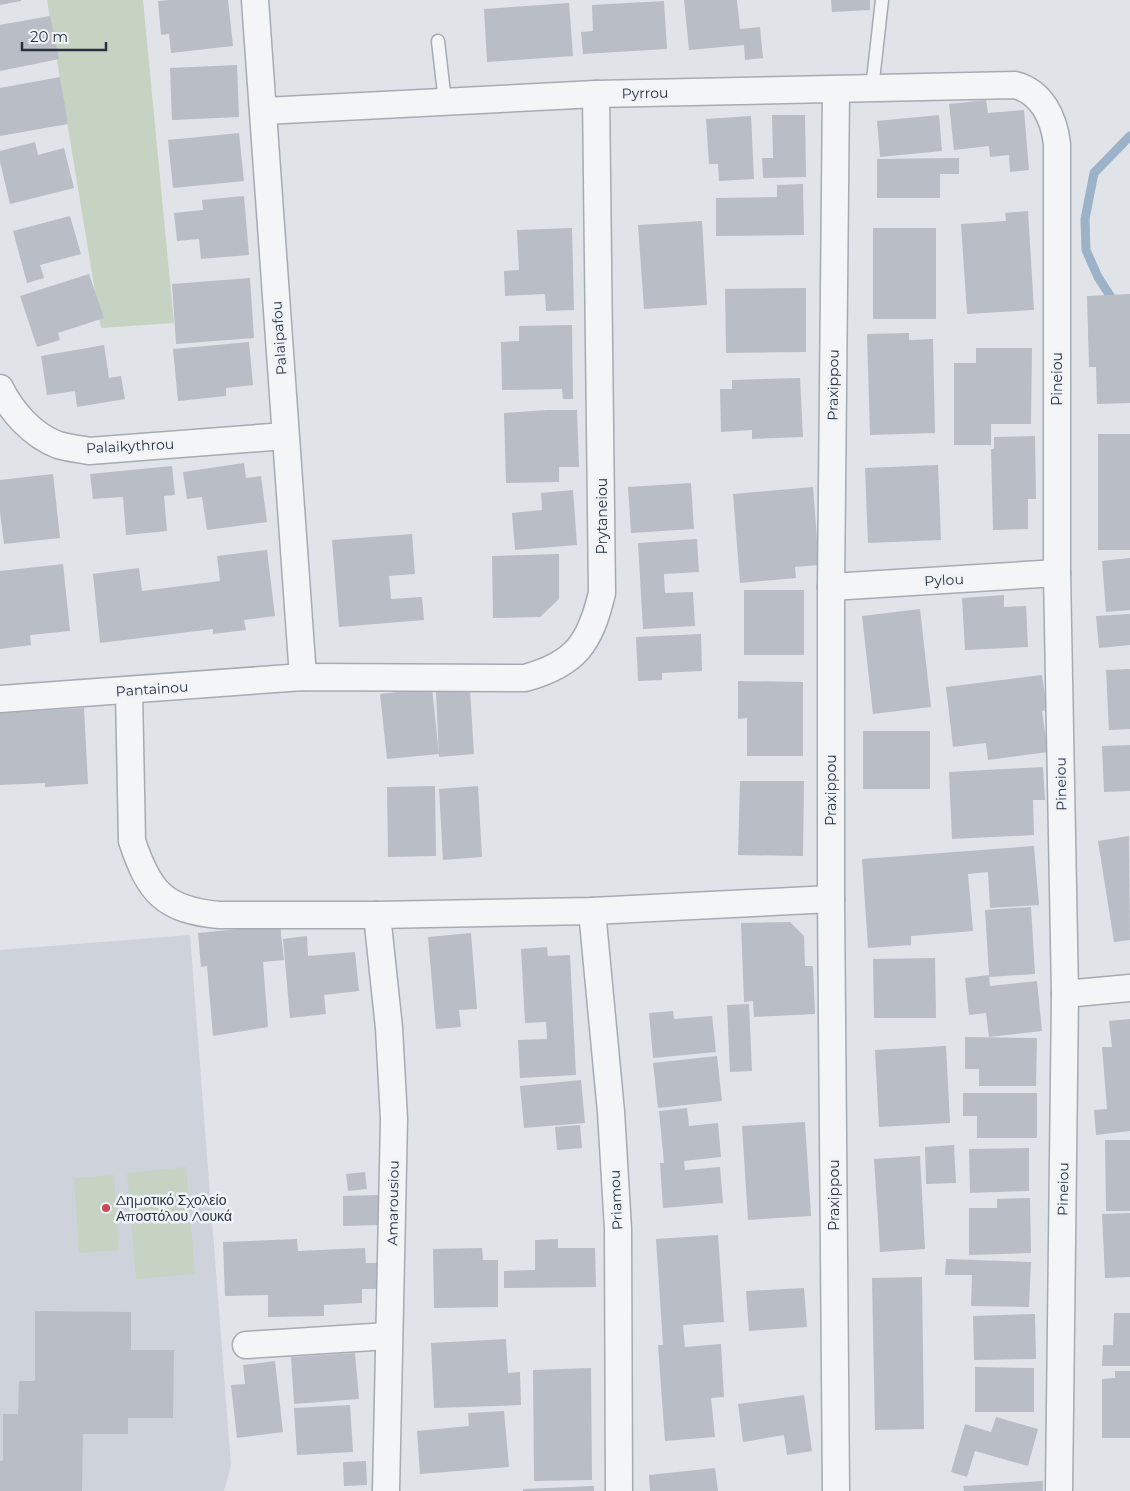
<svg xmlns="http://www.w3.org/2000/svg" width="1130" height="1491" font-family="Montserrat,sans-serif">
  <rect width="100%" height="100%" fill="#e0e4e9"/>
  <polygon fill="#ced3db" points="190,935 231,1466 224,1491 0,1491 0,950"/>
  <g fill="#c6d3c2">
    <polygon points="47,0 143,0 174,323 101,328"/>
    <polygon points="186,1167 195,1274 136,1279 127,1173"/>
    <polygon points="114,1175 119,1250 79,1253 74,1178"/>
  </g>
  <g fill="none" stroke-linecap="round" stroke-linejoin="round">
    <polyline stroke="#9cb2c9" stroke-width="9" points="1116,305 1098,277 1086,250 1085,219 1094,173 1130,136"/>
  </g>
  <g fill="#b8bdc6">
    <polygon points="0,0 21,0 21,1 0,5"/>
    <polygon points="170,0 228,0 233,46 171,53 169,34 161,35 158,1"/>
    <polygon points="684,0 737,0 740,29 760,27 763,58 745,60 744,45 689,50"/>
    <polygon points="831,0 870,0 870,10 832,12"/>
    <polygon points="664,1 667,49 583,54 581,32 593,31 592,5"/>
    <polygon points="569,3 573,56 487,62 484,9"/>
    <polygon points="50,16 59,59 0,71 0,25"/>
    <polygon points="237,65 239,117 172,120 170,68"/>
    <polygon points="60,77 68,124 0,136 0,88"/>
    <polygon points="986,100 988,113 1024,110 1029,170 1010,172 1009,155 990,157 989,146 954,150 949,104"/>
    <polygon points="772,115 805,115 806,177 763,178 762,158 773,158"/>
    <polygon points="939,115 942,151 880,157 877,121"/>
    <polygon points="751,116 754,179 719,181 718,164 709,164 706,119"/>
    <polygon points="239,133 244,181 173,188 168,140"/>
    <polygon points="35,142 38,155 64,148 74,188 10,204 0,162 0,151"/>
    <polygon points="959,158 959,174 940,174 940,198 877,198 877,159"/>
    <polygon points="803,184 804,235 716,236 716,198 777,197 777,185"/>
    <polygon points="244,196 249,255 201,259 199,239 177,241 174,213 203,210 202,200"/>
    <polygon points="1028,211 1034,310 967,314 961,224 1006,221 1005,213"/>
    <polygon points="70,216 81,254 40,265 44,278 27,283 13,231"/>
    <polygon points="702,221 707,305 644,309 638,225"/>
    <polygon points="572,228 574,310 546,311 545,294 505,296 504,271 519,270 517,230"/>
    <rect x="873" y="228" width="63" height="91"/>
    <polygon points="89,274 104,318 58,333 60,340 37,347 20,296"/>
    <polygon points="250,278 254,338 176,344 172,284"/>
    <polygon points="806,288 806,352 726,353 725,289"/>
    <polygon points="1130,294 1130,403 1097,404 1096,367 1089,367 1087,296"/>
    <polygon points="572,325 573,399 563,399 562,389 502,390 501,342 519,341 519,326"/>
    <polygon points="909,333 909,340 933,339 935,433 870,435 867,334"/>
    <polygon points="249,342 253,385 226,388 226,396 178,401 173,349"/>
    <polygon points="104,345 109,378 121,376 125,399 77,407 75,391 47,395 41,356"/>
    <polygon points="976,348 1032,348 1031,424 991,424 991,445 954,445 954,363 976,363"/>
    <polygon points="800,378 803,437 752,439 752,430 721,432 720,389 732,389 732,380"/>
    <polygon points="548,410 577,410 579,467 559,467 559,482 506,483 504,413"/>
    <rect x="1098" y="434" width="32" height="116"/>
    <polygon points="1035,436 1036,499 1028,499 1028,529 993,530 991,449 994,449 994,437"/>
    <polygon points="244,463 246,478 261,476 267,522 207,530 202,497 187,499 183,472"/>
    <polygon points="938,465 941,540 868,543 865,468"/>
    <polygon points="172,466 175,495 164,496 167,531 126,535 123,497 93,499 90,474"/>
    <polygon points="53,474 60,538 4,544 0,512 0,480"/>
    <polygon points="691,483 694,529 631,533 628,487"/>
    <polygon points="813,487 819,565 795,567 796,578 740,583 733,494"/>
    <polygon points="573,490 577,545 515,550 512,513 542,510 541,493"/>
    <polygon points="412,534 415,574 389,576 391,599 422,597 424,620 339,627 332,540"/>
    <polygon points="697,539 699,572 664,574 665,593 693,592 695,626 643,629 638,543"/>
    <polygon points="267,550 275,616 244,620 246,630 213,634 213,629 100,643 93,574 139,568 142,591 220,581 217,556"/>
    <polygon points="559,554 559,599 540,617 493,618 492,556"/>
    <polygon points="1130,558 1130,610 1106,612 1102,561"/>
    <polygon points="63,564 70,631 30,635 31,645 0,649 0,571"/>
    <rect x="744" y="590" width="60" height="65"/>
    <polygon points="1004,595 1004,607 1026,606 1028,647 965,650 962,598"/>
    <polygon points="920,609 931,707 873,714 862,616"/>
    <polygon points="1130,614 1130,645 1099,648 1096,616"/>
    <polygon points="701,634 702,671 662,673 662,680 638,681 636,637"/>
    <polygon points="1130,669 1130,729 1109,730 1106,670"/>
    <polygon points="1042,675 1047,710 1042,711 1048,752 988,760 986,743 953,747 946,687"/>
    <polygon points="738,681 803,682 803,756 747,756 747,718 738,719"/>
    <polygon points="432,688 439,754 387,759 380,694"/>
    <polygon points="470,690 474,754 439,757 436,692"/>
    <polygon points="84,708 88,784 45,787 45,783 0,785 0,713"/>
    <rect x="863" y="731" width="67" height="58"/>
    <polygon points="1130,745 1130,791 1104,792 1102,746"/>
    <polygon points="1043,767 1045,800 1033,800 1034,835 952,839 949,772"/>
    <polygon points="740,781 804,781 803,856 738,855"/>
    <polygon points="435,786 436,856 388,857 387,787"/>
    <polygon points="478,786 482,857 443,860 439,789"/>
    <polygon points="1129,836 1130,940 1114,942 1098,841"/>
    <polygon points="1034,846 1039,905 990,908 988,872 968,874 973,931 911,936 911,945 868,948 862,859"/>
    <polygon points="1031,907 1035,974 989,977 990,986 1037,981 1042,1031 989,1037 986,1013 969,1015 965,978 989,975 985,910"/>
    <polygon points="790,922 804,936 805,966 813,966 815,1014 754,1017 753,1001 744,1002 741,923"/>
    <polygon points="280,925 284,960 263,962 268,1027 213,1036 207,966 201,967 198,933"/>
    <polygon points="471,933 477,1009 459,1010 461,1027 436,1029 428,937"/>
    <polygon points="307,936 308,956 355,952 359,991 324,995 326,1014 290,1018 283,939"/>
    <polygon points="547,947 548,956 570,955 576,1075 520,1078 518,1040 547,1039 546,1022 525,1023 521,949"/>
    <polygon points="935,958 936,1018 874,1018 873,959"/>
    <polygon points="749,1004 752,1071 730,1072 727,1005"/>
    <polygon points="673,1011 674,1019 712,1016 716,1052 653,1058 649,1013"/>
    <polygon points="1130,1019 1130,1131 1096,1135 1094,1110 1107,1109 1102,1047 1112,1047 1109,1021"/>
    <polygon points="965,1037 1037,1038 1036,1086 979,1086 979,1069 965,1069"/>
    <polygon points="946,1046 950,1123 879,1127 875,1050"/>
    <polygon points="717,1056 722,1101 658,1108 653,1063"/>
    <polygon points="581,1080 585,1123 524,1128 520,1086"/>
    <polygon points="963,1093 1037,1093 1037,1138 977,1138 977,1116 963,1116"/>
    <polygon points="687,1108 689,1126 718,1123 721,1157 684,1161 685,1170 720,1167 723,1203 663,1208 660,1163 664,1163 659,1111"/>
    <polygon points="805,1122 811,1216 748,1220 742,1126"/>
    <polygon points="580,1125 582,1148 557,1150 555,1127"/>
    <polygon points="1105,1140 1130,1140 1130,1211 1106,1211"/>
    <polygon points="954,1145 956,1183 926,1184 925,1147"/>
    <polygon points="1029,1148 1029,1191 970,1193 969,1149"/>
    <polygon points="920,1156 925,1249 880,1252 874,1159"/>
    <polygon points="365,1172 367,1189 348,1191 346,1174"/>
    <polygon points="378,1195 379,1225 343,1226 343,1196"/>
    <polygon points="1030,1198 1031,1253 969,1255 969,1208 997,1208 997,1199"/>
    <polygon points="1130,1213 1130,1277 1105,1278 1102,1214"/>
    <polygon points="718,1235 724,1322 683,1325 685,1347 721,1344 724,1397 711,1398 715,1437 665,1441 658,1345 663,1345 656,1239"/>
    <polygon points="297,1239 298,1251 365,1248 366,1263 378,1263 379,1289 362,1289 362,1303 324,1305 324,1316 268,1317 268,1295 225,1296 223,1242"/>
    <polygon points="558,1239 558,1248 595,1248 596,1287 504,1288 504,1271 535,1270 535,1240"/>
    <polygon points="482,1248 483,1260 498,1260 498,1307 434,1308 433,1249"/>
    <polygon points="946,1259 1031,1262 1029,1307 971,1306 972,1275 945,1275"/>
    <polygon points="922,1277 924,1429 875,1430 872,1278"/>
    <polygon points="804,1288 807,1327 749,1331 746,1291"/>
    <polygon points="35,1311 131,1312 131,1350 174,1350 173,1418 128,1418 128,1434 83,1434 82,1491 0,1491 0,1461 3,1461 3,1414 18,1414 19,1381 35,1381"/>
    <polygon points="1114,1313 1130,1313 1130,1366 1102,1366 1103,1345 1113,1345"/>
    <polygon points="1035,1314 1036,1359 974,1360 973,1316"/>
    <polygon points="506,1339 508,1373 520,1372 521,1405 434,1408 431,1343"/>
    <polygon points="355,1353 359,1399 294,1404 291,1357"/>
    <polygon points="275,1361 283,1432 237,1438 231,1385 245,1384 243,1365"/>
    <polygon points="975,1367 1034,1368 1034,1412 975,1412"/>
    <polygon points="591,1368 592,1480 534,1481 533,1370"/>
    <polygon points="1115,1371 1130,1371 1130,1438 1102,1438 1102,1379 1115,1378"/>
    <polygon points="804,1395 812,1451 787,1455 784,1435 743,1442 738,1404"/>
    <polygon points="350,1405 353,1452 297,1455 294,1408"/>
    <polygon points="504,1411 509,1467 420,1474 417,1431 469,1426 468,1413"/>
    <polygon points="996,1417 1038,1429 1028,1466 975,1451 967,1477 951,1472 965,1424 991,1432"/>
    <polygon points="366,1461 367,1485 344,1486 343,1462"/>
    <polygon points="715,1468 718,1491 650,1491 649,1475"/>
    <polygon points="1043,1481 1043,1491 964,1491 963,1486"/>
    <polygon points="594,1486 594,1491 523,1491 523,1489"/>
  </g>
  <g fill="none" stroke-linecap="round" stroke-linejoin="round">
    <g stroke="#a5abb3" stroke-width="15">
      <g id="lane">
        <polyline points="438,41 445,102"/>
        <polyline points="872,89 882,0"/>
      </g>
    </g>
    <g stroke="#a5abb3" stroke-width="29">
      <g id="street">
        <polyline points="255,0 303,677"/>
        <path d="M264 111 596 94 1015 85C1042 92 1054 118 1057 144V573L1065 994 1059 1491"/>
        <path d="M0 388C12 412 32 435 58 445 68 448 79 449 89 451L285 436"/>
        <polyline points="831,587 1057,573"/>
        <path d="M129 691 132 841C149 892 164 910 219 915H377L592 911 831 899"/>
        <path d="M0 699 303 677 525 678C576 664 590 643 602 593L596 94"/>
        <polyline points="592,911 611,1112 618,1229 619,1491"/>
        <polyline points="377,915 389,1028 394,1119 386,1491"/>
        <polyline points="1065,994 1130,988"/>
        <polyline points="246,1345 388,1336"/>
        <polyline points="836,1491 831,899 831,587 836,90"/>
      </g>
    </g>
    <use href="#lane" stroke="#f3f5f7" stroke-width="12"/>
    <use href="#street" stroke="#f3f5f7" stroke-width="26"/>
  </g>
  <circle fill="#cd475b" stroke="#f0f3f7" stroke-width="2" cx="106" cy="1208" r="5"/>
  <g text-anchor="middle" stroke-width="5" stroke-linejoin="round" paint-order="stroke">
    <g font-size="14" fill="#293240" stroke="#f0f3f7">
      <text transform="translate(645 93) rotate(-1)" y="5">Pyrrou</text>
      <text transform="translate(279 338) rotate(-94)" y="5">Palaipafou</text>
      <text transform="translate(1057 379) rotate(-90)" y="5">Pineiou</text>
      <text transform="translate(833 385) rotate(-89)" y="5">Praxippou</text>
      <text transform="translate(130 446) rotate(-3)" y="5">Palaikythrou</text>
      <text transform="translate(602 516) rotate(-90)" y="5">Prytaneiou</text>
      <text transform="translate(944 580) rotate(-3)" y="5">Pylou</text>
      <text transform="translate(152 689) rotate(-4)" y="5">Pantainou</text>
      <text transform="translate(1061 784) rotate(-91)" y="5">Pineiou</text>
      <text transform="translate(831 790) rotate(-90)" y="5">Praxippou</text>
      <text transform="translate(1063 1189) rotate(-89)" y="5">Pineiou</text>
      <text transform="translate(834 1195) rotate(-90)" y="5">Praxippou</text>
      <text transform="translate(616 1200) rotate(-93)" y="5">Priamou</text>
      <text transform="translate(393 1203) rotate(-89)" y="5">Amarousiou</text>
    </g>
    <g font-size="14" fill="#293240" stroke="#f0f3f7" text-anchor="start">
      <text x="116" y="1205">Δημοτικό Σχολείο<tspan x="116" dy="16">Αποστόλου Λουκά</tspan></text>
    </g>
  </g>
  <path d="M22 42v8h84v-8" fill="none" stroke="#293240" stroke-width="2.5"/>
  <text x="30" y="42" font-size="15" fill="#293240" stroke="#f0f3f7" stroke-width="4" paint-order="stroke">20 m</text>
</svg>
